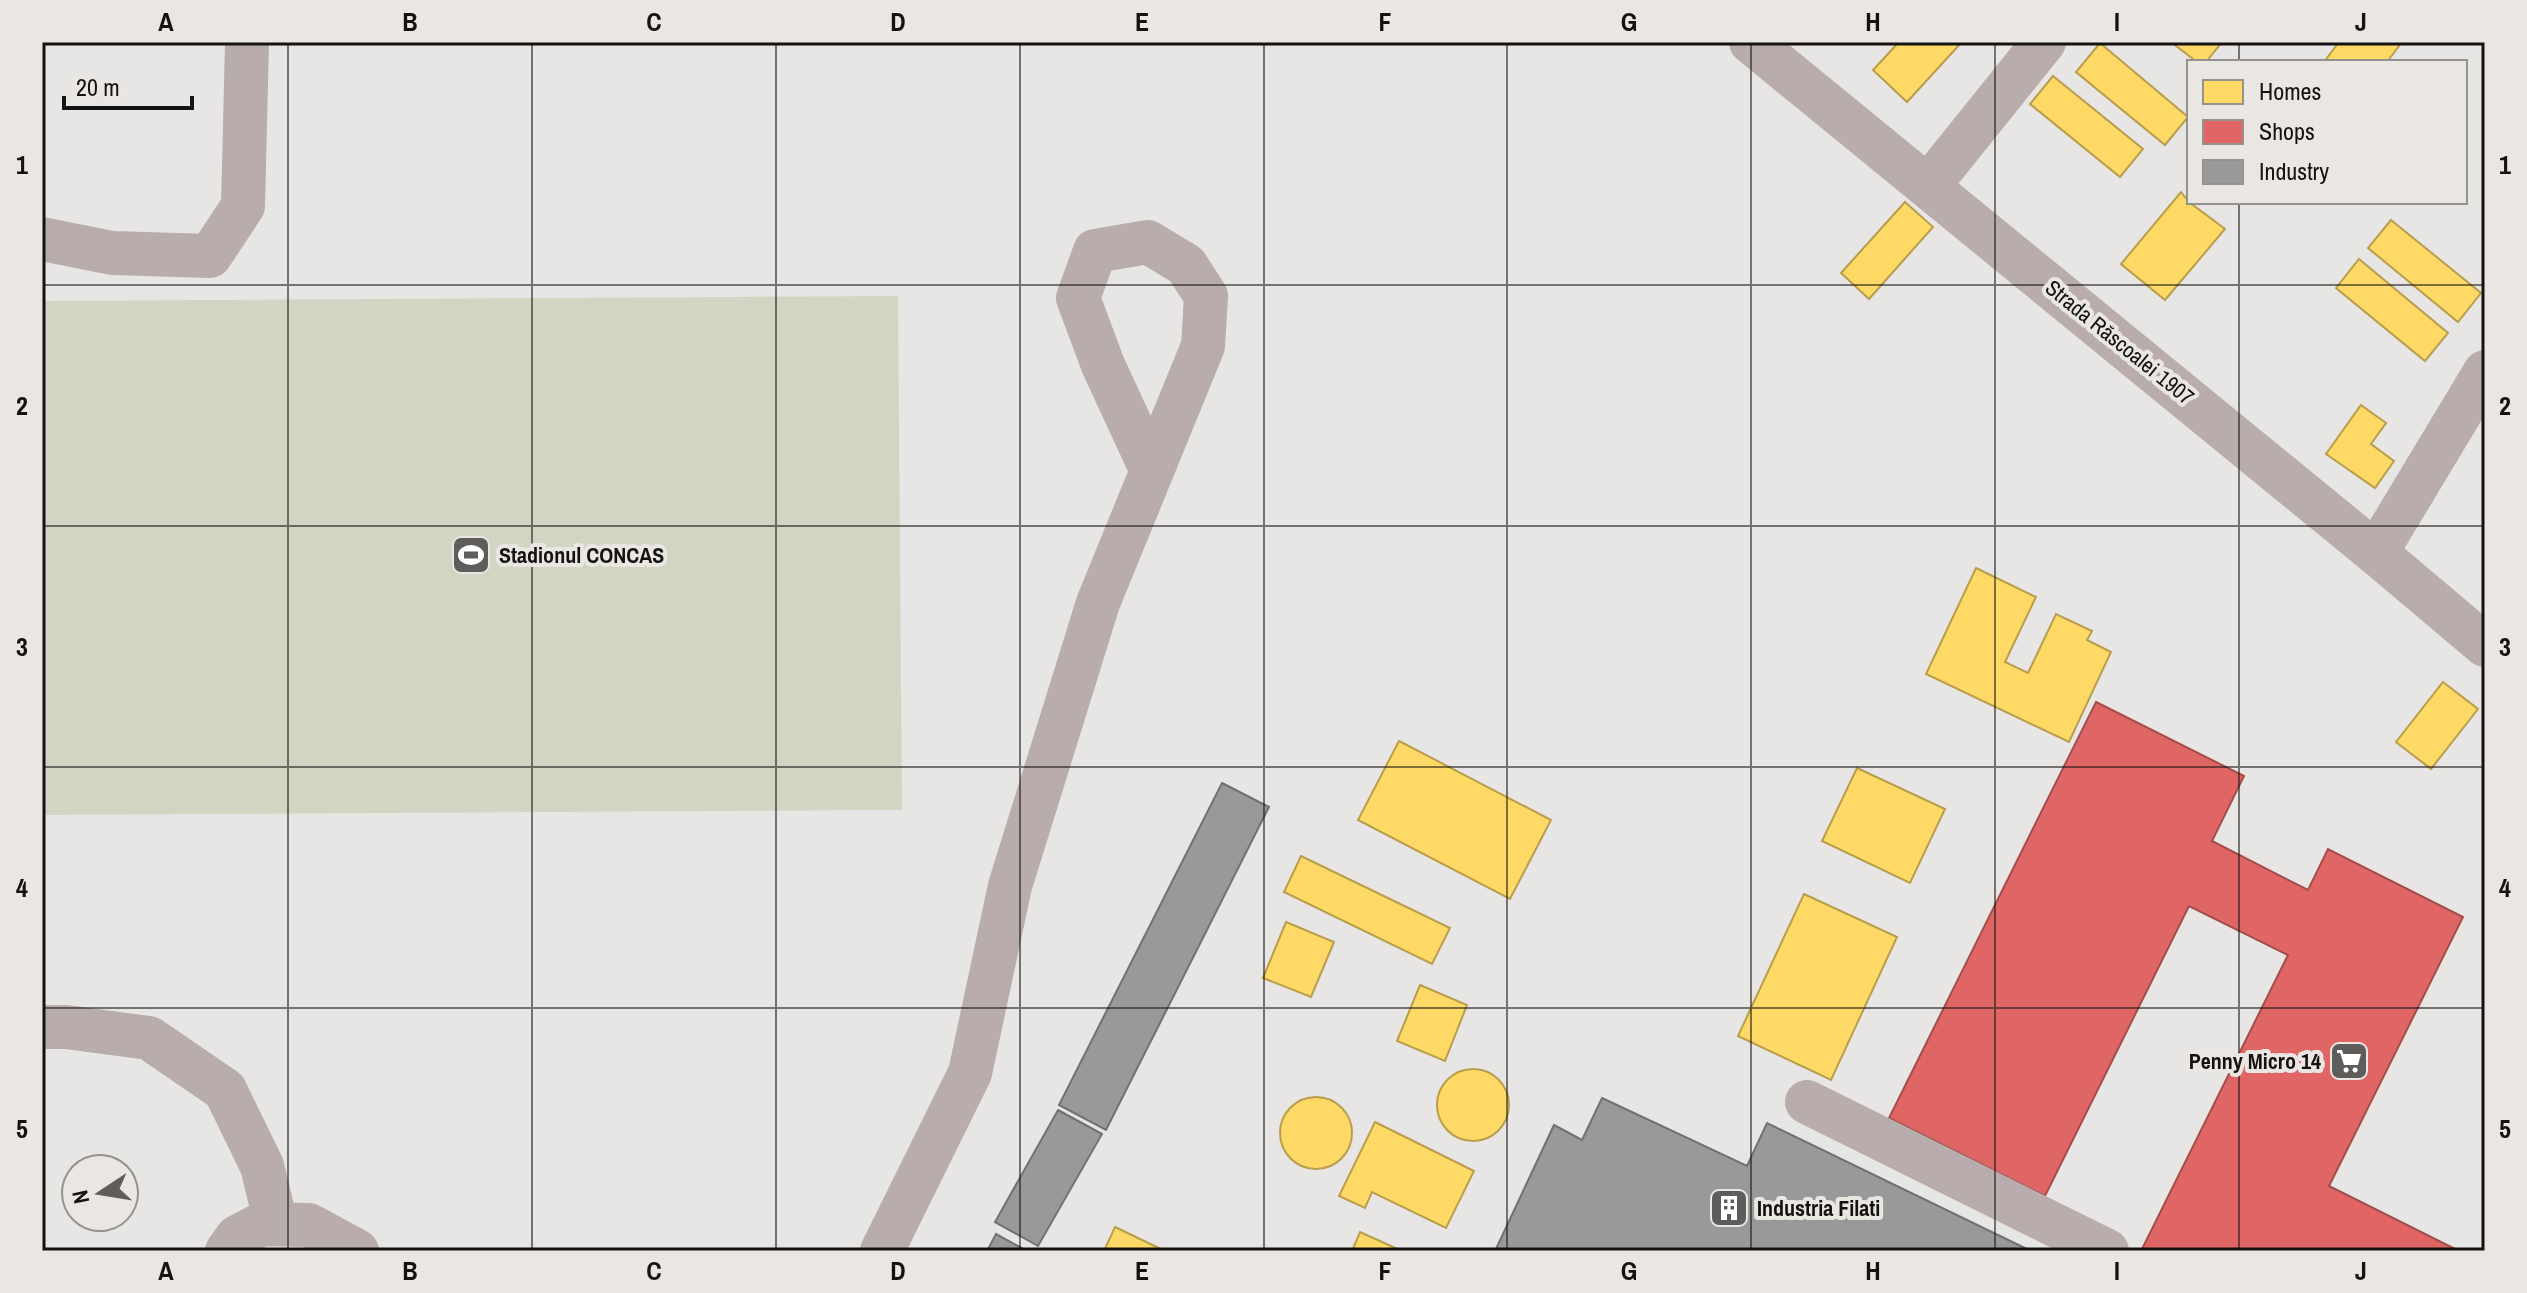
<svg xmlns="http://www.w3.org/2000/svg" width="2527" height="1293" font-family="'Archivo Narrow',sans-serif">
  <rect width="100%" height="100%" fill="#e8e6e4"/>
  <polygon fill="#d0d6c2" points="898,296 902,810 42,815 42,301"/>
  <g fill="#ffd966" stroke="#b89e4c" stroke-width="2">
    <polygon points="1899,42 1962,42 1907,102 1873,70"/>
    <polygon points="2171,42 2222,42 2206,62 2197,62"/>
    <polygon points="2339,42 2402,42 2387,62 2324,62"/>
    <polygon points="2100,43 2188,117 2165,145 2076,72"/>
    <polygon points="2053,76 2143,149 2120,177 2030,104"/>
    <polygon points="2181,192 2189,202 2225,229 2165,300 2121,264"/>
    <polygon points="1905,202 1933,227 1869,299 1841,273"/>
    <polygon points="2391,220 2481,293 2458,322 2368,248"/>
    <polygon points="2359,259 2448,333 2425,361 2336,288"/>
    <polygon points="2361,405 2386,423 2371,444 2394,461 2375,488 2326,454"/>
    <polygon points="1976,568 2036,597 2005,662 2028,673 2056,614 2092,631 2087,640 2111,652 2069,742 1926,674"/>
    <polygon points="2443,682 2478,709 2431,769 2396,742"/>
    <polygon points="1399,741 1551,820 1510,899 1358,820"/>
    <polygon points="1857,768 1945,809 1910,883 1822,841"/>
    <polygon points="1301,856 1450,928 1432,964 1284,892"/>
    <polygon points="1804,894 1897,937 1831,1080 1738,1036"/>
    <polygon points="1286,922 1334,942 1311,997 1263,978"/>
    <polygon points="1420,985 1467,1005 1445,1061 1397,1041"/>
    <circle cx="1473" cy="1105" r="36"/>
    <circle cx="1316" cy="1133" r="36"/>
    <polygon points="1375,1122 1474,1171 1446,1228 1372,1192 1365,1208 1339,1196"/>
    <polygon points="1115,1227 1165,1251 1104,1251"/>
    <polygon points="1360,1232 1402,1251 1352,1251"/>
  </g>
  <polygon fill="#e06666" stroke="#a34d4c" stroke-width="2" points="2096,702 2244,776 2212,841 2308,890 2328,849 2463,917 2329,1186 2459,1251 2142,1249 2288,955 2189,906 2045,1196 1889,1118"/>
  <g fill="#999" stroke="#717170" stroke-width="2">
    <polygon points="1222,783 1269,807 1106,1130 1059,1105"/>
    <polygon points="1602,1098 1747,1166 1767,1123 2031,1251 1495,1251 1554,1125 1582,1140"/>
    <polygon points="1058,1110 1102,1134 1038,1246 995,1222"/>
    <polygon points="996,1234 1027,1251 987,1251"/>
  </g>
  <g fill="none" stroke-linecap="round" stroke-linejoin="round">
    <g stroke="#b8acac" stroke-width="44">
      <polyline points="1751,42 2376,553 2485,645"/>
      <polyline points="1929,185 2044,42"/>
      <polyline points="42,239 112,253 210,256 243,206 247,42"/>
      <polyline points="2376,553 2485,372"/>
      <polyline points="42,1027 66,1027 149,1038 225,1090 262,1166 276,1224"/>
      <polyline points="1807,1102 2107,1251"/>
      <polyline points="227,1251 237,1237 262,1224 309,1225 357,1251"/>
      <polyline points="882,1251 970,1073 1010,886 1098,603 1203,346 1206,296 1186,265 1148,242 1095,251 1078,298 1103,365 1152,471"/>
    </g>
  </g>
  <path fill="none" stroke="#141311" stroke-width="2" stroke-opacity="0.55" d="M288 42V1251M532 42V1251M776 42V1251M1020 42V1251M1264 42V1251M1507 42V1251M1751 42V1251M1995 42V1251M2239 42V62M2239 202V1251M42 285H2485M42 526H2485M42 767H2485M42 1008H2485"/>
  <defs>
    <g id="stadium-square" transform="scale(2)"><rect x="-9" y="-9" width="18" height="18" rx="4" fill="#5e5d5b" stroke="#eae6e2"/><path d="M0-5a6.5 5 0 1 0 0 10a6.5 5 0 1 0 0-10ZM-3.5-1.8h7v3.6h-7Z" fill="#fff"/></g>
    <g id="supermarket-square" transform="scale(2)"><rect x="-9" y="-9" width="18" height="18" rx="4" fill="#5e5d5b" stroke="#eae6e2"/><path d="M-6-5.5h2.5l.6 2H6L4.5 2H-2.5L-4.4-4H-6ZM-1.5 3.2a1.3 1.3 0 1 0 .1 0ZM3 3.2a1.3 1.3 0 1 0 .1 0Z" fill="#fff"/></g>
    <g id="building-square" transform="scale(2)"><rect x="-9" y="-9" width="18" height="18" rx="4" fill="#5e5d5b" stroke="#eae6e2"/><path d="M-4-6H4V6H1V3H-1V6H-4ZM-2.5-4.3h1.7v1.8h-1.7ZM.8-4.3h1.7v1.8H.8ZM-2.5-1h1.7V.8h-1.7ZM.8-1h1.7V.8H.8Z" fill="#fff"/></g>
  </defs>
  <g fill-rule="evenodd">
    <use href="#stadium-square" x="471" y="555"/>
    <use href="#supermarket-square" x="2349" y="1061"/>
    <use href="#building-square" x="1729" y="1208"/>
  </g>
  <g text-anchor="middle" stroke-width="8" stroke-linejoin="round" paint-order="stroke">
    <g font-size="22" fill="#141311" stroke="#eae6e2">
      <text transform="translate(2120 342) rotate(39)" y="8">Strada Răscoalei 1907</text>
    </g>
    <g font-size="22" font-weight="bold" fill="#141311" stroke="#eae6e2" text-anchor="start">
      <text x="499" y="563">Stadionul CONCAS</text>
      <text x="2321" y="1069" text-anchor="end">Penny Micro 14</text>
      <text x="1757" y="1216">Industria Filati</text>
    </g>
  </g>
  <rect width="2527" height="1293" fill="none" stroke="#eae6e2" stroke-width="88"/>
  <rect x="2187" y="60" width="280" height="144" fill="#eae6e2" stroke="#94928e" stroke-width="2"/>
  <rect x="2203" y="80" width="40" height="24" fill="#ffd966" stroke="#94928e" stroke-width="2"/>
  <text x="2259" y="100" font-size="24" fill="#141311">Homes</text>
  <rect x="2203" y="120" width="40" height="24" fill="#e06666" stroke="#94928e" stroke-width="2"/>
  <text x="2259" y="140" font-size="24" fill="#141311">Shops</text>
  <rect x="2203" y="160" width="40" height="24" fill="#999999" stroke="#94928e" stroke-width="2"/>
  <text x="2259" y="180" font-size="24" fill="#141311">Industry</text>
  <g transform="translate(100 1193) rotate(258)"><circle r="38" fill="#eae6e2" stroke="#94928e" stroke-width="2"/>
  <path d="M0-6L14 30L0 20L-14 30Z" fill="#5e5d5b"/>
  <text y="-12" font-size="22" font-weight="bold" text-anchor="middle" fill="#141311">N</text>
  </g>
  <path d="M64 96v12h128v-12" fill="none" stroke="#141311" stroke-width="4"/>
  <text x="76" y="96" font-size="24" fill="#141311" stroke="#eae6e2" stroke-width="6" paint-order="stroke">20 m</text>
  <rect x="44" y="44" width="2439" height="1205" fill="none" stroke="#141311" stroke-width="3"/>
  <g font-size="26" text-anchor="middle" font-weight="bold" fill="#141311">
    <text x="166" y="31">A</text>
    <text x="410" y="31">B</text>
    <text x="654" y="31">C</text>
    <text x="898" y="31">D</text>
    <text x="1142" y="31">E</text>
    <text x="1385" y="31">F</text>
    <text x="1629" y="31">G</text>
    <text x="1873" y="31">H</text>
    <text x="2117" y="31">I</text>
    <text x="2361" y="31">J</text>
    <text x="22" y="174">1</text>
    <text x="2505" y="174">1</text>
    <text x="22" y="415">2</text>
    <text x="2505" y="415">2</text>
    <text x="22" y="656">3</text>
    <text x="2505" y="656">3</text>
    <text x="22" y="897">4</text>
    <text x="2505" y="897">4</text>
    <text x="22" y="1138">5</text>
    <text x="2505" y="1138">5</text>
    <text x="166" y="1280">A</text>
    <text x="410" y="1280">B</text>
    <text x="654" y="1280">C</text>
    <text x="898" y="1280">D</text>
    <text x="1142" y="1280">E</text>
    <text x="1385" y="1280">F</text>
    <text x="1629" y="1280">G</text>
    <text x="1873" y="1280">H</text>
    <text x="2117" y="1280">I</text>
    <text x="2361" y="1280">J</text>
  </g>
</svg>
